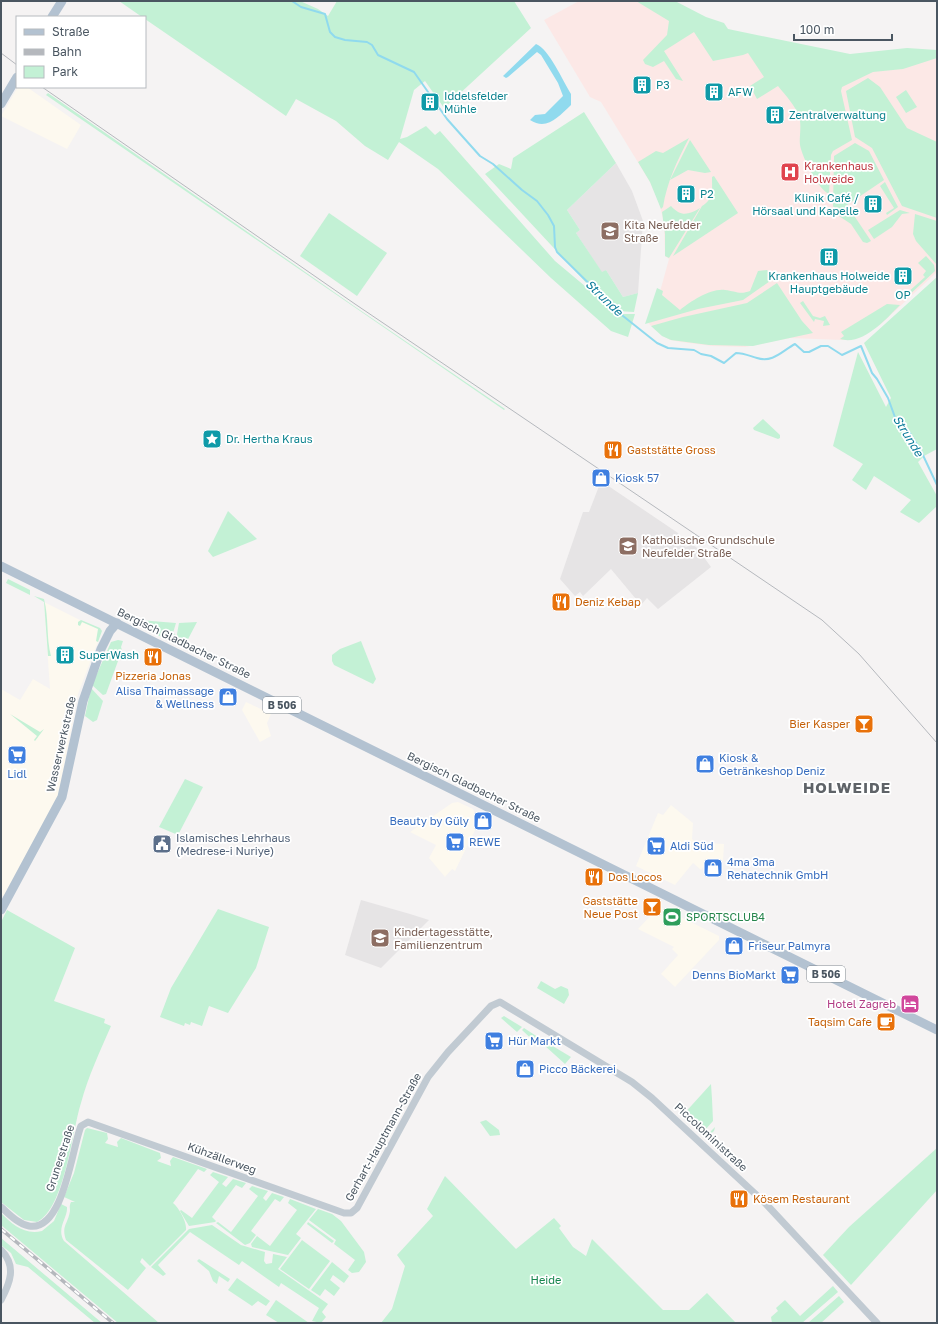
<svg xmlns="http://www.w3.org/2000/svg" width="938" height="1324" font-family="'Golos Text',sans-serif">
  <rect width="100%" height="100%" fill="#f5f3f3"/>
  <g fill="#fdf9ef">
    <polygon points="18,87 27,87 81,125 67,149 1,116"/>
    <polygon points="44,602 102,631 78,694 58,796 4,896 1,895 1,689 20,700 33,679 50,689"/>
    <polygon points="246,702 271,714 267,723 271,736 260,742 242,710"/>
    <polygon points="458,802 473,809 475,815 481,818 455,871 452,869 445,877 429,858 436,845 410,832 452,803"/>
    <polygon points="671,805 693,823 692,839 704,848 709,843 724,844 723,861 710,860 701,870 693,863 675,885 636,866 658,813 663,815"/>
    <polygon points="656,905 719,936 719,940 675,987 661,974 678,955 672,949 674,947 638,929 652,914"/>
  </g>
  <g fill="#e6e4e5">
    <polygon points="616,163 632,191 643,221 638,293 623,297 606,270 602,273 576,233 580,230 567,210"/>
    <polygon points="601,481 678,533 681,542 686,547 692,544 697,548 711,567 658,609 647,598 641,605 611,569 583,596 580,592 575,596 560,579 583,512 589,512"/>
    <polygon points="361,900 410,914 429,920 381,968 345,955"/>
  </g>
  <polygon fill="#fce8e6" points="579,1 656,1 752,40 860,56 937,50 937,272 881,324 860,337 842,340 790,338 745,347 712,346 681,342 670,340 660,334 647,322 661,288 669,259 665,256 664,223 659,202 650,182 601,102 590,97 544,20"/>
  <g fill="#c3f1d5">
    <polygon points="119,1 300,1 318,9 328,16 337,1 514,1 531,28 444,108 425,81 414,90 400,139 407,137 426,126 435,135 440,131 555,261 604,302 485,174 499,164 511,169 513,158 584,112 616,163 567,210 580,230 576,233 602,272 606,270 623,297 638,293 634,312 617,311 610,306 619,314 635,314 628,337 611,331 551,278 438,169 399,142 388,160 365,146 336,121 296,99 286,116 145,19 145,17 142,17"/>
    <path d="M636 1H675L706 17 724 23 728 29 850 54 907 48 937 50V58L903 69 873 72 842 87 841 91 852 140 833 151 831 155 829 194C818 189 802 157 800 145 799 136 802 125 799 117 796 106 785 95 778 86L757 99 750 86 764 77 748 53 743 55 713 61 694 32 664 51 683 81 676 79 664 61 653 67 645 64 643 60 667 35 669 21Z"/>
    <polygon points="868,78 880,87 907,128 937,142 937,218 902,206 872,148 855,137 846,91"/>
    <polygon points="906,90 917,107 906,113 896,97"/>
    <polygon points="48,93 354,306 505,409 504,410 46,95"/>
    <path d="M689 138C677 161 667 182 663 207L661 209 650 182 638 162 656 151 663 153Z"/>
    <polygon points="690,140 711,172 705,173 688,170 670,180"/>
    <polygon points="855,143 869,151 884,180 847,205 871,241 867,243 863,242 851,224 839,216 833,206 834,156"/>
    <path d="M714 176 738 213 673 256 702 206C714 199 712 190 712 177Z"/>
    <polygon points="885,182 898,207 887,215 886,213 894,208 880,186"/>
    <path d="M671 206C681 217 688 215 700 208L669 258 665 256V234L662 212Z"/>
    <polygon points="900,210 910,213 902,214 892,227 874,239 868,230"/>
    <polygon points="329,213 387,253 357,296 300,256"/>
    <polygon points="915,214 937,221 937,265 916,241 913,234"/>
    <polygon points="926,256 934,265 935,271 907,297 903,298 896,296 895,290 900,296 904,292 906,294 925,277 923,275 926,271 918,263"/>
    <path d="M767 270 773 279 743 300 698 309 645 324 657 288 663 291 662 295 680 310C691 301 711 288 725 290 735 291 740 295 750 291L758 271Z"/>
    <polygon points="937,277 937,449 924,456 918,462 937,496 937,506 919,523 900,512 911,500 874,476 866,490 852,480 863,464 833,446 858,352 886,407 891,398 864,343"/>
    <polygon points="777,283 802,321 813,333 753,346 709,345 671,340 662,336 651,326 683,317 747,303"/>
    <polygon points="803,301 813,316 820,318 825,316 830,325 823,326 824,321 815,319 814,322 800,303"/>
    <path d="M887 304 900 305C886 319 863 346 840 339L844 336 841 332Z"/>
    <polygon points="763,419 780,435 780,438 778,439 754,430 753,428"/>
    <polygon points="228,511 257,539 213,557 208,551"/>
    <polygon points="8,579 30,590 30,595 6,583"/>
    <path d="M34 596 44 599C49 618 46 638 51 656H48L44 602Z"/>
    <polygon points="81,620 100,628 102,631 98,642 96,641 98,629 82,622 80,626 78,625 78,622"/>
    <polygon points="139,620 176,623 173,633 175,634 178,645 145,629 134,621"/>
    <polygon points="197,622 186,643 185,642 182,647 180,646 177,634 179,623"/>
    <polygon points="118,640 123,641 121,647 122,650 106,694 103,695 92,685 111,642"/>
    <polygon points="361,641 376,679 373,684 334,665 332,661 332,655 340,649"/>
    <polygon points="91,688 103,701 97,720 93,722 85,716"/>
    <polygon points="10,714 40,732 44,729 35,741 34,740 37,736"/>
    <polygon points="185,779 203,787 178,835 159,827"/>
    <polygon points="218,909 269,927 256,968 228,1013 209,1006 202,1026 191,1022 190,1025 185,1023 184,1026 160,1017 171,988"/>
    <path d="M7 910 75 948 54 1001 105 1019 104 1023 111 1026C100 1051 88 1077 81 1103 72 1131 65 1208 37 1222L24 1220 1 1202V922Z"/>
    <polygon points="541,981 555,989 561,986 568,989 569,995 564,1004 537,988"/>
    <polygon points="504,1016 522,1027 517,1032 501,1018"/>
    <polygon points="524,1028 544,1041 539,1046 522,1030"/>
    <polygon points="546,1042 571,1057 565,1064 544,1045"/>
    <polygon points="711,1084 712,1099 710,1100 712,1099 713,1121 705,1130 709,1133 715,1127 714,1131 707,1137 704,1136 682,1116"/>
    <polygon points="486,1120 499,1130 500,1135 490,1136 480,1122"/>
    <path d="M87 1128 107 1133 108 1139 105 1143 118 1147 117 1142 121 1138 160 1153 161 1158 157 1161 171 1166 170 1161 173 1157 207 1169 204 1172 198 1169 173 1203C179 1208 187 1222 186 1230L150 1266 142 1258 140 1262 146 1268 128 1290 66 1240C61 1226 68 1224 70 1211 70 1208 69 1206 71 1202H75L64 1197 74 1173 85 1130Z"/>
    <polygon points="937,1148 937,1190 851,1285 823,1255 849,1227"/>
    <polygon points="213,1172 228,1177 222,1184 226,1187 233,1179 246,1183 242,1188 236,1185 212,1217 216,1221 215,1222 189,1226 180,1211 181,1210 192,1218 219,1182 210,1175"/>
    <polygon points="445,1176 516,1249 554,1218 561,1226 559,1228 573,1247 586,1256 592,1239 663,1310 689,1310 707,1293 736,1323 381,1323 392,1309 405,1266 397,1255 433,1216 427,1209"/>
    <polygon points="252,1186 268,1191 263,1198 266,1201 272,1193 284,1197 280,1202 275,1199 251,1231 256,1235 250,1243 245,1245 216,1223 218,1222 231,1232 258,1196 249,1189"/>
    <polygon points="290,1199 316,1209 296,1234 301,1238 288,1255 252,1247 251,1244 257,1236 270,1246 297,1210 288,1203"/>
    <path d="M61 1204 67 1207C68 1218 56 1228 64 1241L159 1323H118L1 1225V1213C13 1225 24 1235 42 1231L54 1221Z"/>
    <polygon points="318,1209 332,1214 341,1221 364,1252 366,1262 359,1272 352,1273 348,1270 355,1260 334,1244 336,1240 309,1220"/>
    <polygon points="308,1222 334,1241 332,1243 307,1224"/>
    <polygon points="212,1225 241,1245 265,1252 264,1261 266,1264 272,1263 273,1254 287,1257 278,1269 328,1304 322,1312 326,1317 321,1323 312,1321 319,1308 281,1283 279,1287 242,1261 239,1265 190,1232 158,1265 166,1274 163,1276 151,1267 189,1229"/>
    <polygon points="1,1238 102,1323 95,1323 28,1267 16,1264 11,1253 1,1245"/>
    <polygon points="302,1240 330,1261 309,1289 280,1269"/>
    <polygon points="199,1259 230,1279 228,1282 219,1276 217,1284 213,1281 209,1271 197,1261"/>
    <polygon points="332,1262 349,1276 344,1283 333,1275 330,1280 340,1288 334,1296 325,1289 320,1296 311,1290"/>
    <polygon points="237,1278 270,1301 266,1306 258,1301 252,1306 228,1290"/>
    <polygon points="833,1286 838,1292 802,1323 772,1323 771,1317 778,1311 776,1308 785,1300 800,1316"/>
    <polygon points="839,1296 844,1302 821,1323 808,1323"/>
    <polygon points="276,1300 309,1323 279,1323 266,1315"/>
  </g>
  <path fill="#90daee" d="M536 44C549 49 563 81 571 94V105C558 117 547 131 530 120L535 115 545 114 563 96 558 83 541 55 537 52 508 77 506 78 503 76Z"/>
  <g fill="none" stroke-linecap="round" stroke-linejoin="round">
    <path stroke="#90daee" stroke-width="2" d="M292 1 301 7 325 14 330 32 335 37 345 40 367 42 372 45 378 55 414 72 447 119 463 137 480 156 493 164 522 190 537 201 548 215 554 226 555 247 557 252 618 312 657 343 668 348 694 350 701 354 711 356 724 363 736 353C743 353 750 356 757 358 773 363 782 351 795 344L804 352H809L821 346H828L842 355 861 346 872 373 877 379 888 398 896 420 908 430 921 451 937 485"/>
    <g stroke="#c1cad2" stroke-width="7">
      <path d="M1 1207C9 1214 18 1224 29 1226 64 1232 72 1147 81 1126L88 1122 344 1213H351L357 1208 428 1077 448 1052 491 1006 500 1002 632 1082 652 1098 766 1204 877 1323"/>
      <path d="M1 1250C17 1266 10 1283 1 1300"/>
    </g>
    <g stroke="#b3c2d1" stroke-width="9">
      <polyline points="52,17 62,1"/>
      <polyline points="1,104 17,77"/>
      <polyline points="1,566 937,1030"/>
      <polyline points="1,910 62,797 83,701 101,649 110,631 117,623"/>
    </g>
    <g stroke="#b5b8bd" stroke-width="1">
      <polyline points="1,53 17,65"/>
      <polyline points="42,87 355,304 822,620 859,654 937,743"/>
    </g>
    <g stroke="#b5b8bd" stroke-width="3.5">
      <polyline id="rail" points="1,1229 113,1323"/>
    </g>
    <use href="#rail" stroke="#fff" stroke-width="2" stroke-dasharray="6" stroke-linecap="butt"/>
  </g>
  <defs>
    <g id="building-square" transform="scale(1)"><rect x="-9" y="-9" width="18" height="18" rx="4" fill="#0f9aa8" stroke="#fff"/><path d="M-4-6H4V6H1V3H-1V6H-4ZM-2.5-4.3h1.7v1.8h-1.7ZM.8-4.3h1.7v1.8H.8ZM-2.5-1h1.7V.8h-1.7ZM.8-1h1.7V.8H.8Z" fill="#fff"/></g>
    <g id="hospital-square" transform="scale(1)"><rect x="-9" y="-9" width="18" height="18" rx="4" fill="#e0444e" stroke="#fff"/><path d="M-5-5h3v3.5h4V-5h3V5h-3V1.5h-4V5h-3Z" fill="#fff"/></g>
    <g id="school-square" transform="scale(1)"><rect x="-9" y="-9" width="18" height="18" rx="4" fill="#8d6e63" stroke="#fff"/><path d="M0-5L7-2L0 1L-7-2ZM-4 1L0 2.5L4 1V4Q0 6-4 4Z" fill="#fff"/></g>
    <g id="sight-square" transform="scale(1)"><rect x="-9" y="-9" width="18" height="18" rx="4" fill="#0f9aa8" stroke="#fff"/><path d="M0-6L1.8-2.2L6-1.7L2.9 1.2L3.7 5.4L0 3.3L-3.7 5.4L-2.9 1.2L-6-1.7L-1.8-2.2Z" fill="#fff"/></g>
    <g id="restaurant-square" transform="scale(1)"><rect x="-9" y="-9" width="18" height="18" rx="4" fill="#e8710a" stroke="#fff"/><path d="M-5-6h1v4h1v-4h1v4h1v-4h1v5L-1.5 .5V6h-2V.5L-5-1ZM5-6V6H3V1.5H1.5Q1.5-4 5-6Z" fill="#fff"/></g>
    <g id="shop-square" transform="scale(1)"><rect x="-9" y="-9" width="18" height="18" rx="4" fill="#3f7fe0" stroke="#fff"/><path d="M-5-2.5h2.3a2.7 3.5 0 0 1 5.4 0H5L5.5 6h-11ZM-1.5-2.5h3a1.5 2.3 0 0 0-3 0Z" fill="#fff"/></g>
    <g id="bar-square" transform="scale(1)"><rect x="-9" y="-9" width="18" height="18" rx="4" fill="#e8710a" stroke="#fff"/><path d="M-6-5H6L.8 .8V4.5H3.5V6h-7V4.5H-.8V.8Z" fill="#fff"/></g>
    <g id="supermarket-square" transform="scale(1)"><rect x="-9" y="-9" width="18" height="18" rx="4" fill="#3f7fe0" stroke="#fff"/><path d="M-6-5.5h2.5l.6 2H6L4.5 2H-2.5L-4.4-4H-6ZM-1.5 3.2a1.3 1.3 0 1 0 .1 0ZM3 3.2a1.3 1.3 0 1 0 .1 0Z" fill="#fff"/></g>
    <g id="civic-square" transform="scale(1)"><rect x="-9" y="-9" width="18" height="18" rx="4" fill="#5c6f8a" stroke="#fff"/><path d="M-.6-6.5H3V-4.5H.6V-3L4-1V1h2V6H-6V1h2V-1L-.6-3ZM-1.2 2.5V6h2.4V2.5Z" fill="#fff"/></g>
    <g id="stadium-square" transform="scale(1)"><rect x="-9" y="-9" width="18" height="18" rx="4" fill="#2e9e5b" stroke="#fff"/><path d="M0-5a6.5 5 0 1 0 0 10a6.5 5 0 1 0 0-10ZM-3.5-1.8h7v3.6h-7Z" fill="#fff"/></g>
    <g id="hotel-square" transform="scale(1)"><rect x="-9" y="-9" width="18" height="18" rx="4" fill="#d1479c" stroke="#fff"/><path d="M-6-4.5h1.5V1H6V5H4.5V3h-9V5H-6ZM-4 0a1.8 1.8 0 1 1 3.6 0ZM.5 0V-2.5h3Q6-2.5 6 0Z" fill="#fff"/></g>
    <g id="cafe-square" transform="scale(1)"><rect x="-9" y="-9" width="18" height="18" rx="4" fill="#e8710a" stroke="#fff"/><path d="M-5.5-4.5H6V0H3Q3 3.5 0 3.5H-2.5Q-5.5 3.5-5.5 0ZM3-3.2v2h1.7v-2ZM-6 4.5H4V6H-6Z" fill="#fff"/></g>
  </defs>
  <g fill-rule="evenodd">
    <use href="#building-square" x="642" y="85"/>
    <use href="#building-square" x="714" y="92"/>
    <use href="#building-square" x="430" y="102"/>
    <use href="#building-square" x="775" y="115"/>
    <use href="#hospital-square" x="790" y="172"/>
    <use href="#building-square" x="686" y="194"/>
    <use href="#building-square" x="873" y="204"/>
    <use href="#school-square" x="610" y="231"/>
    <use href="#building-square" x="829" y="257"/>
    <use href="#building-square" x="903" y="276"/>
    <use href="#sight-square" x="212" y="439"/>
    <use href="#restaurant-square" x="613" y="450"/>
    <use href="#shop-square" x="601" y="478"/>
    <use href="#school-square" x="628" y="546"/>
    <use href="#restaurant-square" x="561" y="602"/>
    <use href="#building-square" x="65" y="655"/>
    <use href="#restaurant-square" x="153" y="657"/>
    <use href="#shop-square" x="228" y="697"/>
    <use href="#bar-square" x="864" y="724"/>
    <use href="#supermarket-square" x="17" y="755"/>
    <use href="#shop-square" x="705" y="764"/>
    <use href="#shop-square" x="483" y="821"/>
    <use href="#supermarket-square" x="455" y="842"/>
    <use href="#civic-square" x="162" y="844"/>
    <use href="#supermarket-square" x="656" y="846"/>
    <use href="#shop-square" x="713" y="868"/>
    <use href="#restaurant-square" x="594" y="877"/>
    <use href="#bar-square" x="652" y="907"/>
    <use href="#stadium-square" x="672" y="917"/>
    <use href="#school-square" x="380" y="938"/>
    <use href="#shop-square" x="734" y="946"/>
    <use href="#supermarket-square" x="790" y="975"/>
    <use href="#hotel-square" x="910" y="1004"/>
    <use href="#cafe-square" x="886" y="1022"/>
    <use href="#supermarket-square" x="494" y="1041"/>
    <use href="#shop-square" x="525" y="1069"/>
    <use href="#restaurant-square" x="739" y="1199"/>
  </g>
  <g text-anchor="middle" stroke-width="3.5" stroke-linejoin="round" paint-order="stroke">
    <g fill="#fff" stroke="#808990" stroke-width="1">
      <rect x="263" y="697" width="38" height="16" rx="3"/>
      <rect x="807" y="966" width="38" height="16" rx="3"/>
    </g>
    <g font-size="10" font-weight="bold" fill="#4a5661">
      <text x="282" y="709">B 506</text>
      <text x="826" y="978">B 506</text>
    </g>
    <g font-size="11" fill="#0d838f" stroke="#fff" text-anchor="start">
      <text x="656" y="89">P3</text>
      <text x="728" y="96">AFW</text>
      <text x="444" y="100">Iddelsfelder<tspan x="444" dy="13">Mühle</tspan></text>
      <text x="789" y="119">Zentralverwaltung</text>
      <text x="700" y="198">P2</text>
      <text x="859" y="202" text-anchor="end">Klinik Café /<tspan x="859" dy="13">Hörsaal und Kapelle</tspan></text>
      <text x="829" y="280" text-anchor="middle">Krankenhaus Holweide<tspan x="829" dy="13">Hauptgebäude</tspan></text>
      <text x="903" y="299" text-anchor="middle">OP</text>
      <text x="226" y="443">Dr. Hertha Kraus</text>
      <text x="79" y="659">SuperWash</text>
    </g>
    <g font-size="11" fill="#be3a42" stroke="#fff" text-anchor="start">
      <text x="804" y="170">Krankenhaus<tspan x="804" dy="13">Holweide</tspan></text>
    </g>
    <g font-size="11" fill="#785e54" stroke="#fff" text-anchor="start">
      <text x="624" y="229">Kita Neufelder<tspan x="624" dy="13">Straße</tspan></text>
      <text x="642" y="544">Katholische Grundschule<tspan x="642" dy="13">Neufelder Straße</tspan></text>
      <text x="394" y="936">Kindertagesstätte,<tspan x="394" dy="13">Familienzentrum</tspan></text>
    </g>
    <g font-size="11" fill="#c56008" stroke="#fff" text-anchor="start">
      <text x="627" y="454">Gaststätte Gross</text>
      <text x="575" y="606">Deniz Kebap</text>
      <text x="153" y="680" text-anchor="middle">Pizzeria Jonas</text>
      <text x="850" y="728" text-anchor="end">Bier Kasper</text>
      <text x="608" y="881">Dos Locos</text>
      <text x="638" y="905" text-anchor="end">Gaststätte<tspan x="638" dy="13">Neue Post</tspan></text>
      <text x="872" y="1026" text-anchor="end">Taqsim Cafe</text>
      <text x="753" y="1203">Kösem Restaurant</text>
    </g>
    <g font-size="11" fill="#366cbe" stroke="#fff" text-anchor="start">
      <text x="615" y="482">Kiosk 57</text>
      <text x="214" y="695" text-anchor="end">Alisa Thaimassage<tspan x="214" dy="13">&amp; Wellness</tspan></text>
      <text x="719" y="762">Kiosk &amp;<tspan x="719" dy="13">Getränkeshop Deniz</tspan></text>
      <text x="17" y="778" text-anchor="middle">Lidl</text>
      <text x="469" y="825" text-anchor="end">Beauty by Güly</text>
      <text x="469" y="846">REWE</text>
      <text x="670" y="850">Aldi Süd</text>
      <text x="727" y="866">4ma 3ma<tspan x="727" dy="13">Rehatechnik GmbH</tspan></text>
      <text x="748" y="950">Friseur Palmyra</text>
      <text x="776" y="979" text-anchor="end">Denns BioMarkt</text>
      <text x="508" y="1045">Hür Markt</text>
      <text x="539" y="1073">Picco Bäckerei</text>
    </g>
    <g font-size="11" fill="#4a5661" stroke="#fff">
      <text transform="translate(184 643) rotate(26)" y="4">Bergisch Gladbacher Straße</text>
      <text transform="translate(61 744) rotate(-77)" y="4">Wasserwerkstraße</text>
      <text transform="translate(474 787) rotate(26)" y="4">Bergisch Gladbacher Straße</text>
      <text transform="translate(383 1137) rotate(-61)" y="4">Gerhart-Hauptmann-Straße</text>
      <text transform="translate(711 1137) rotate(43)" y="4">Piccoloministraße</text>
      <text transform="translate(60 1158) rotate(-72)" y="4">Grunerstraße</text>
      <text transform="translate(222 1158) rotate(20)" y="4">Kühzällerweg</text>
    </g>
    <g font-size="11" fill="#4e5e75" stroke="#fff" text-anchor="start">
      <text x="176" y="842">Islamisches Lehrhaus<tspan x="176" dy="13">(Medrese-i Nuriye)</tspan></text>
    </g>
    <g font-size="11" fill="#27864d" stroke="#fff" text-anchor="start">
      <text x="686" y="921">SPORTSCLUB4</text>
    </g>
    <g font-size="11" fill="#b23c85" stroke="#fff" text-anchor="end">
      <text x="896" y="1008">Hotel Zagreb</text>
    </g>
    <g font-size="11" fill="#17864f" stroke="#fff">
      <text x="546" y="1284">Heide</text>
    </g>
    <g font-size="12" font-style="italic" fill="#0c7c9b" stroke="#fff">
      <text transform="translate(604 298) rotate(44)" y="4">Strunde</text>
      <text transform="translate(908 436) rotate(58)" y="4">Strunde</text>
    </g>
    <g font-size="15" font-weight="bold" letter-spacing="1" fill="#5f6368" stroke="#fff">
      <text x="847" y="793">HOLWEIDE</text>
    </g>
  </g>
  <rect width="938" height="1324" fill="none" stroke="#4a5661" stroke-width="4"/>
  <rect x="16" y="16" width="130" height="72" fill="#ffffff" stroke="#b7bbc0"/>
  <rect x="24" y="29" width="20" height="6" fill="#b3c2d1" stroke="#b7bbc0"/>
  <text x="52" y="36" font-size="12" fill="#4a5661">Straße</text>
  <rect x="24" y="49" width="20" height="6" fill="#b5b8bd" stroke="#b7bbc0"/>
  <text x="52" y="56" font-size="12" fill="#4a5661">Bahn</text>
  <rect x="24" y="66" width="20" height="12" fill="#c3f1d5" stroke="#b7bbc0"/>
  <text x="52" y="76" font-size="12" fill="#4a5661">Park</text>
  <path d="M794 34v6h98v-6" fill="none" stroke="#4a5661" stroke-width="2"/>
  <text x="800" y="34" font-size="12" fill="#4a5661" stroke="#ffffff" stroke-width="3" paint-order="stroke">100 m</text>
</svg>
